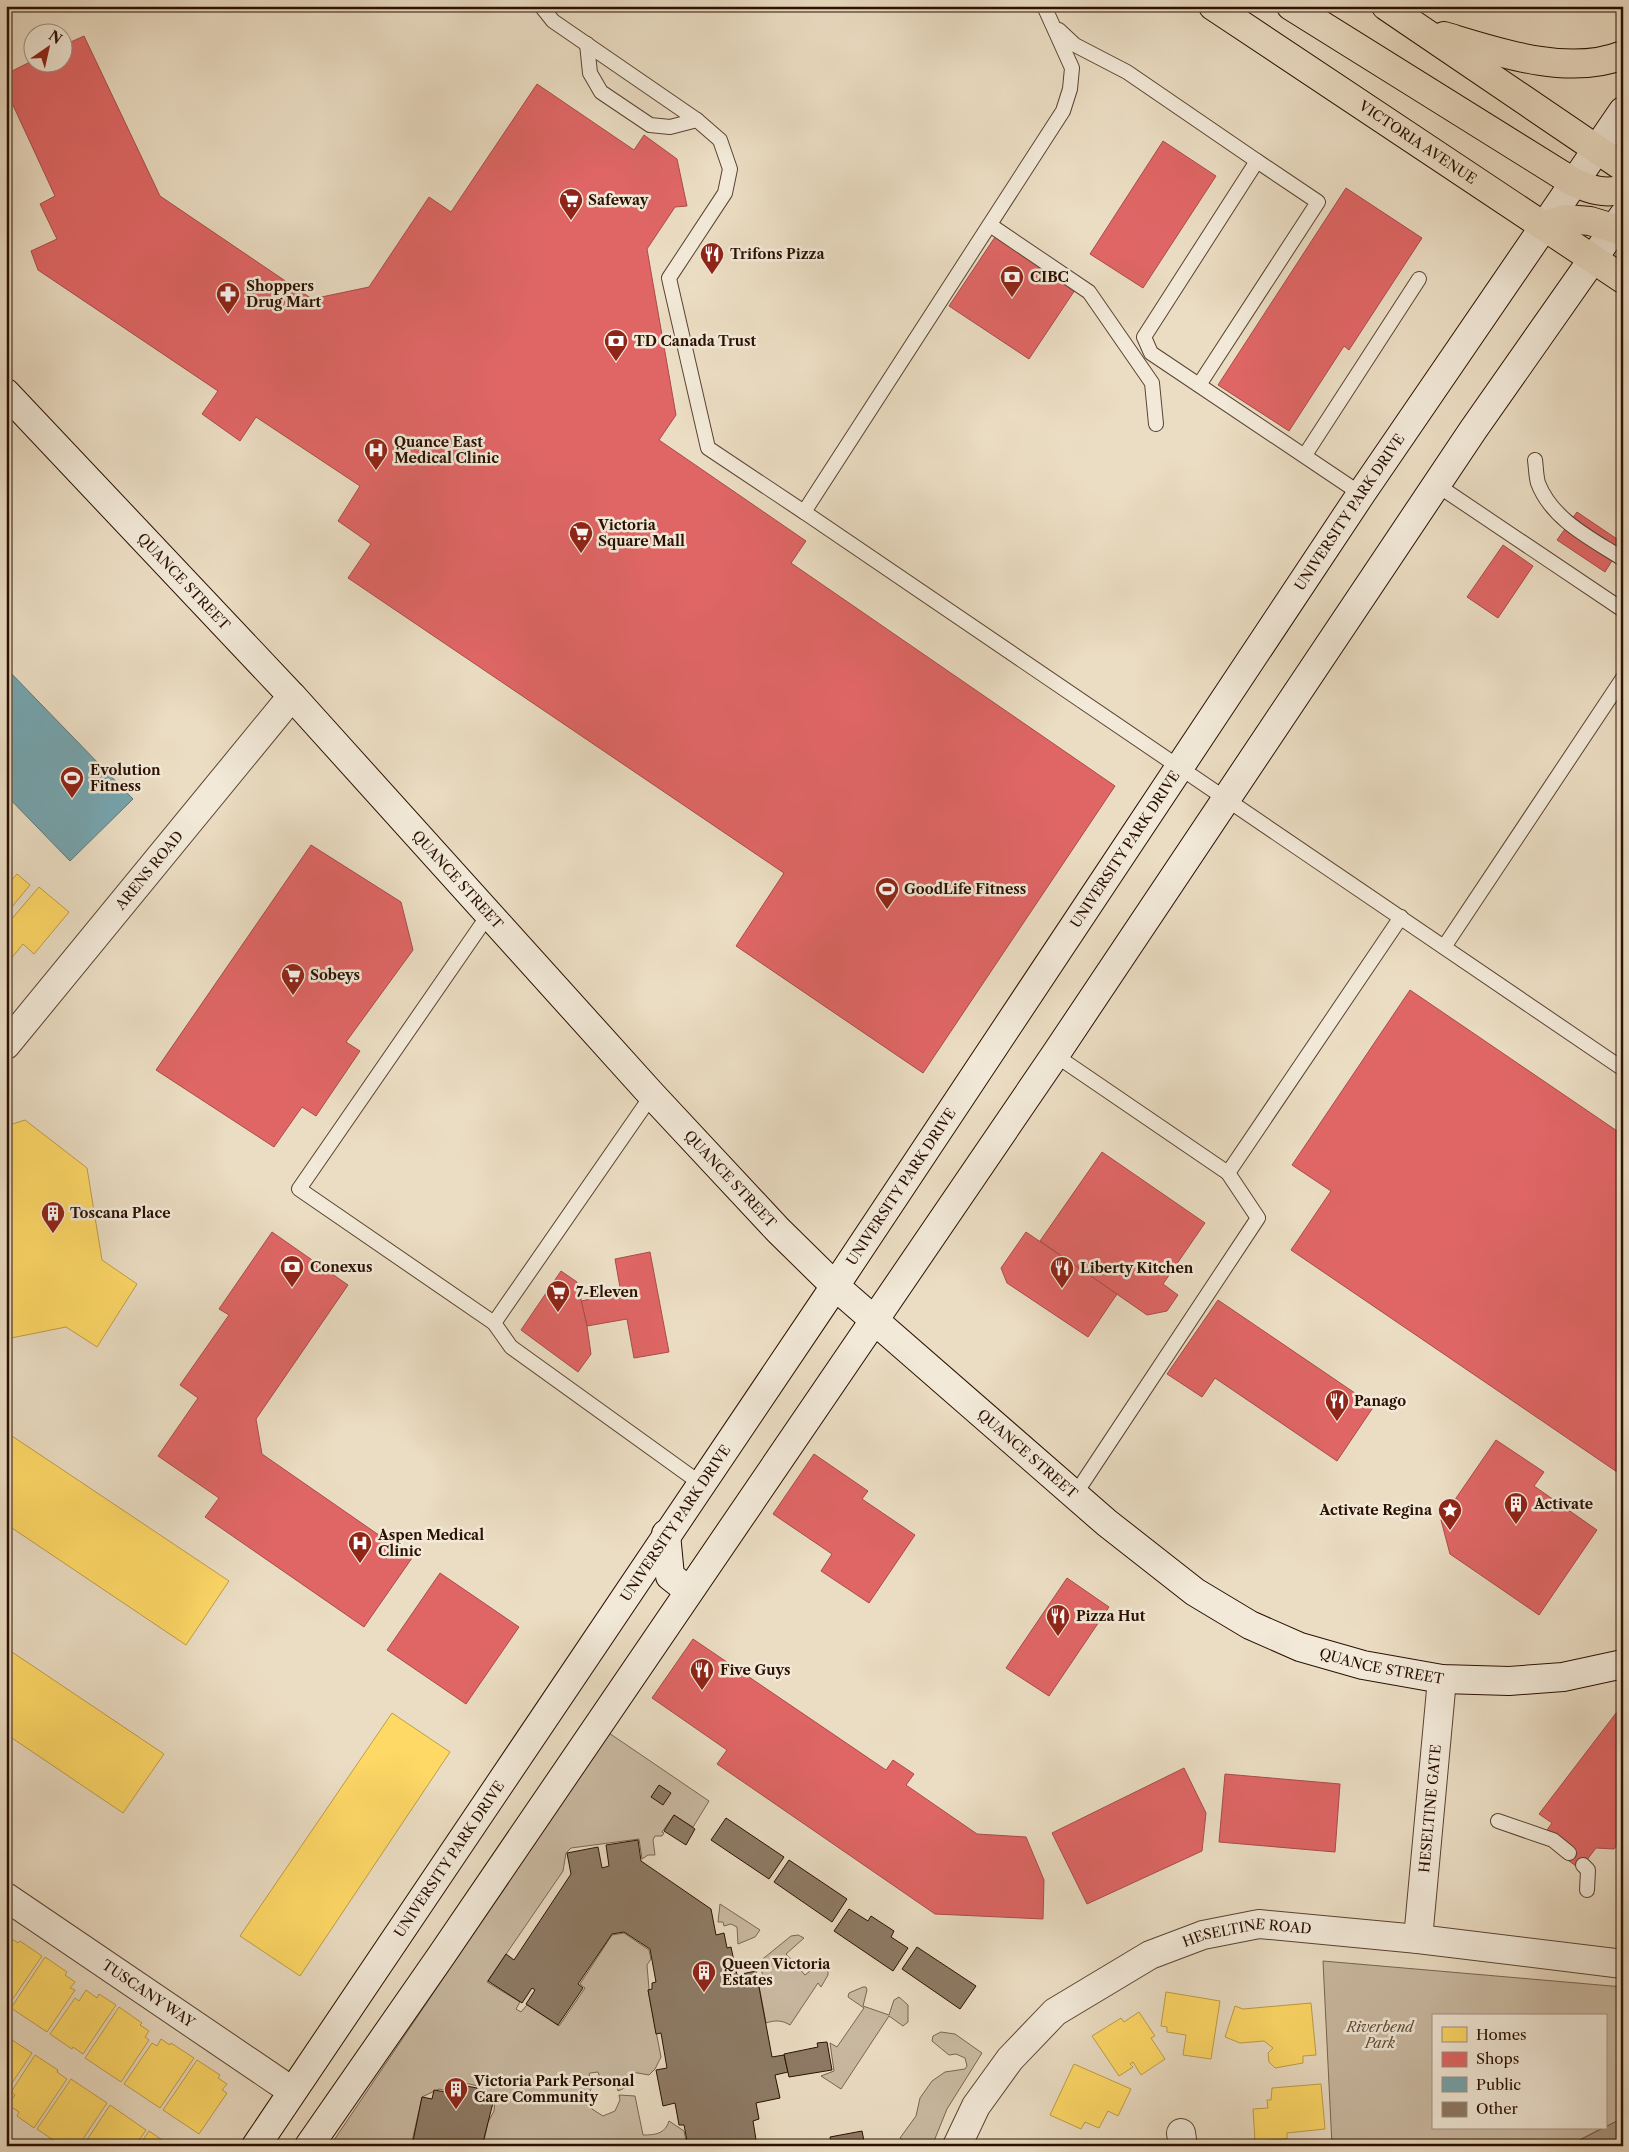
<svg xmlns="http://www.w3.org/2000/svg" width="1629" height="2152" font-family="'Libre Caslon Text',serif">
  <rect width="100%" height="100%" fill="#ebddc3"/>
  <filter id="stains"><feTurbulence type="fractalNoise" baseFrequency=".004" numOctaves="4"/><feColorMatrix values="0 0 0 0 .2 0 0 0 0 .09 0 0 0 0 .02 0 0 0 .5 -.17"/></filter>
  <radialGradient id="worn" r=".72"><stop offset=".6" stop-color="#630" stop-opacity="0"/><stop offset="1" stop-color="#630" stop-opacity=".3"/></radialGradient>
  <g fill="#cabaa2" stroke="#7a6552">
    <path d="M609 1733 709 1801 693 1827 674 1815 662 1832 664 1833 662 1836H655L653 1840 655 1855H648L642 1859 639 1839 571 1848 566 1853 563 1871 487 1982 520 2002 516 2009 521 2012 527 2005 559 2026 585 1988 580 1984 612 1935 624 1933 649 1950 651 1959 647 1965 649 1989 648 1990 661 2057 655 2069 649 2075 632 2072 629 2086 618 2091 617 2087 606 2082 602 2083 598 2072 590 2073 589 2074 593 2085 587 2097 592 2109 603 2116 615 2111 620 2100 619 2095 635 2096 643 2135C655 2135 665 2134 669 2121L684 2131 687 2146H483L488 2122 494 2111 495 2095 478 2091V2086L456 2081V2093L439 2089 422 2097 411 2146H330Z"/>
    <polygon points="720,1904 760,1930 755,1937 738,1944 737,1927 731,1924 724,1926 723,1922 718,1922"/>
    <path d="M798 1935 804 1938 786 1954 805 1975 824 1960 828 1963V1975L821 1987 818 1983 790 2025C782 2020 775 2020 766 2023L759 1986C766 1979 761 1970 759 1962L791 1936Z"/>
    <polygon points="1323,1961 1623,1987 1623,2118 1605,2127 1605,2016 1433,2016 1433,2128 1602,2128 1568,2146 1332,2146"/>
    <polygon points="863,1987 866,1987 867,1990 863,2006 889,2015 894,2000 899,1997 908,2005 908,2022 903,2026 889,2016 841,2089 821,2076 834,2071 830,2043 837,2047 864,2008 848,1997 849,1993"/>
    <polygon points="941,2032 955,2034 982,2053 947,2109 932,2146 911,2146 900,2138 916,2116 920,2098 932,2081 945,2072 965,2069 967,2066 965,2058 956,2054 949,2055 932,2041 933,2036"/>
  </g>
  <polygon fill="#a99781" stroke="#76614e" points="1623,2118 1623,2146 1568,2146"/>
  <g fill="#ffd966" stroke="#bf9d48">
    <polygon points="17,874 30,885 6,914 6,881 9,883"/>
    <polygon points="39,887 69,912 34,954 23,944 10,960 6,957 6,919 9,922"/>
    <polygon points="25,1120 87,1168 102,1260 137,1284 97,1347 66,1327 6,1339 6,1234 11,1233 6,1211 6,1126"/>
    <polygon points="6,1432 229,1581 186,1645 6,1524"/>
    <polygon points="6,1648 164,1754 123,1813 6,1734"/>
    <polygon points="392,1713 450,1752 300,1976 240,1936"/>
    <polygon points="9,1937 18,1943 20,1941 42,1956 8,2006 6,2005 6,1940"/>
    <polygon points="45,1957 67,1972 65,1975 75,1982 70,1988 75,1990 47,2032 11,2008"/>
    <polygon points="86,1990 97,1998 99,1994 116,2005 83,2054 73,2047 72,2049 50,2034 75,1998 79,2001"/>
    <polygon points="1166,1992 1220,2001 1211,2059 1183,2055 1186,2035 1167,2032 1167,2027 1161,2026"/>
    <polygon points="1311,2003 1316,2055 1303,2056 1303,2063 1275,2068 1269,2062 1268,2053 1273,2048 1264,2041 1240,2043 1225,2037 1235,2006 1243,2009"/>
    <polygon points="119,2007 142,2023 140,2025 149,2031 145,2037 149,2040 121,2082 85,2058"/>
    <polygon points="1139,2012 1155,2036 1151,2038 1165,2059 1141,2075 1133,2062 1130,2064 1133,2067 1119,2076 1092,2036 1121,2018 1124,2022"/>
    <polygon points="6,2036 32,2053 6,2092"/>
    <polygon points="161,2039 170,2045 171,2043 194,2058 160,2108 124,2084 152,2043 157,2046"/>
    <polygon points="35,2055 58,2070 57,2072 67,2079 34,2128 17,2116 19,2112 8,2105 15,2095 11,2092"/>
    <polygon points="197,2060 220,2075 218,2078 227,2084 222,2090 227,2093 199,2134 163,2110"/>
    <polygon points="1074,2064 1131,2089 1118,2116 1108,2111 1099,2128 1085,2122 1081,2129 1050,2115"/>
    <polygon points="71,2079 107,2103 79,2145 75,2142 72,2146 67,2146 61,2142 59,2144 37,2129"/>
    <polygon points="1321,2084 1325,2129 1287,2133 1287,2139 1255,2141 1253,2109 1268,2108 1267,2100 1271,2100 1272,2088"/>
    <polygon points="110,2105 146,2130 135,2146 83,2146"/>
    <polygon points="149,2131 171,2146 139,2146"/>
  </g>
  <g fill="#e06666" stroke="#a94c48">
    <polygon points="84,36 160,196 312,299 369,287 429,197 451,212 537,84 634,150 644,135 677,159 687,206 675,207 647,249 676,415 659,440 806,541 791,563 1115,786 923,1073 736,946 784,873 348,578 371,544 338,521 360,486 256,417 240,441 202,414 218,391 38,270 31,251 57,239 40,204 55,196 6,90 6,74 32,61 32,62 62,62 62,46"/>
    <polygon points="1163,141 1216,176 1143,288 1090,254"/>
    <polygon points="1346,188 1422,238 1349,350 1344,346 1289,431 1218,385"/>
    <polygon points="995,237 1075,290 1029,359 949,306"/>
    <polygon points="1577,512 1623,543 1605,572 1557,540"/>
    <polygon points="1503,545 1533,566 1498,618 1467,597"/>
    <polygon points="311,845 401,902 413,950 346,1042 360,1051 316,1116 302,1107 274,1147 156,1070"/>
    <polygon points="1410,990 1623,1135 1623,1476 1291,1250 1331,1191 1292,1165"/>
    <polygon points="1102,1152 1205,1223 1163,1284 1178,1295 1167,1311 1147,1315 1040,1241"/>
    <polygon points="272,1232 348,1285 256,1419 262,1454 412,1558 364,1627 205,1517 219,1498 158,1456 198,1398 180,1385 229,1315 219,1309"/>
    <polygon points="1026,1232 1117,1294 1088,1337 1007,1283 1001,1268"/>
    <polygon points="650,1252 669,1352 634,1358 627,1319 587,1326 581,1301 621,1293 615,1259"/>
    <polygon points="561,1271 577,1282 587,1326 591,1354 578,1372 521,1330"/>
    <polygon points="1218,1300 1374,1406 1337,1461 1215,1378 1202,1397 1167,1374"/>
    <polygon points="1496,1440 1544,1472 1534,1486 1597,1530 1539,1615 1450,1554 1441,1520"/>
    <polygon points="814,1454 868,1491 862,1499 915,1535 869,1603 821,1571 832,1554 773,1514"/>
    <polygon points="440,1573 519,1627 466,1704 387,1650"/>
    <polygon points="1067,1578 1109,1607 1049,1696 1006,1668"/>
    <polygon points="693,1639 886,1770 893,1760 914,1774 906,1785 977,1834 1026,1837 1044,1880 1043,1919 935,1914 717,1764 727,1750 652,1698"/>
    <polygon points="1623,1704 1623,1838 1614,1849 1596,1848 1580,1869 1565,1858 1572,1849 1547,1830 1552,1823 1539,1814"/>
    <polygon points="1184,1768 1206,1813 1202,1851 1087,1904 1052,1833"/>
    <polygon points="1225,1774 1340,1784 1335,1852 1219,1842"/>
  </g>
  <polygon fill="#76a5af" stroke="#5f787b" points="6,668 133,799 70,861 6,795"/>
  <g fill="#8e7b66" stroke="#2a1001">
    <polygon points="659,1785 671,1793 663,1805 651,1797"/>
    <polygon points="674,1815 695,1829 686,1845 664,1831"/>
    <polygon points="726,1818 784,1857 769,1879 711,1840"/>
    <polygon points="638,1840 641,1861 711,1909 716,1935 724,1933 727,1948 731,1947 737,1975 756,1971 772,2057 784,2055 788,2072 775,2075 780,2098 756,2103 759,2119 753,2121 757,2146 688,2146 684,2125 679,2125 675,2103 663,2106 656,2070 667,2068 661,2033 656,2034 648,1990 652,1989 652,1983 656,1982 650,1949 624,1932 612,1934 578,1984 583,1988 558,2025 526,2004 535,1990 532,1988 522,2003 488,1981 506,1954 514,1960 571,1874 567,1853 598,1847 602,1868 609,1866 606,1845"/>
    <polygon points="789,1860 847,1899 832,1922 774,1882"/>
    <polygon points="849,1909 868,1921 871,1916 894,1931 891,1937 908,1948 893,1971 834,1931"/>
    <polygon points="917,1947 976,1986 960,2009 902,1969"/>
    <polygon points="827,2042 832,2070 789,2077 784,2054 818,2047 817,2043"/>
    <polygon points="461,2085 477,2088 476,2095 486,2098 487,2093 495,2095 482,2146 412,2146 422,2097 432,2099 434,2090 457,2094 455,2104 457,2104"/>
    <polygon points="862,2131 865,2146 832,2146 830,2137"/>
  </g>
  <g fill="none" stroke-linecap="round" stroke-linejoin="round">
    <g stroke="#5a4332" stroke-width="16">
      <g id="lane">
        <polyline points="541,6 553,21 697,120 720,140 730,169 725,193 669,278 671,287 708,448 804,512"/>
        <polyline points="1044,6 1072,68 1070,89 1063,111 804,512 1623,1069"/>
        <polyline points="1059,30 1075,45 1127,72 1257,161 1144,337 1151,353 1361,494"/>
        <polyline points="587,44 590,73 601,92 650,125 670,127 697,120"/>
        <polyline points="990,225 1089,292 1152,383 1156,424"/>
        <polyline points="1199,385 1318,202 1257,161"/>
        <polyline points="1305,455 1419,279"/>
        <path d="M1535 460C1536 467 1536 476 1538 483 1552 520 1592 539 1623 559"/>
        <polyline points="1437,485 1623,610"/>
        <polyline points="489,914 299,1189 494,1323 511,1347 700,1483"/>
        <polyline points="1444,947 1623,678"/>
        <polyline points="1055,1055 1228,1173 1258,1218 1074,1496"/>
        <polyline points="1228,1173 1401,917"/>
        <polyline points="494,1323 652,1095"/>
        <polyline points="1498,1821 1553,1840 1569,1853"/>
        <polyline points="1583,1865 1588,1870 1587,1890"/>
      </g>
    </g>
    <g stroke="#5a4332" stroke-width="30">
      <g id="street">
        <path id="s1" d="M6 1045 292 696"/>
        <path id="s2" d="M6 1897 292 2091"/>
        <path id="s3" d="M1418 1939 1442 1679"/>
        <polyline points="1181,2133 1183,2146"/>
        <path id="s4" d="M957 2146 976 2106 1010 2059 1055 2012 1150 1955 1203 1935 1259 1924 1418 1939 1623 1964"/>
      </g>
    </g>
    <g stroke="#2a1001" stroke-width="30">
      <g id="secondary">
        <path id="s5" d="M6 393 292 696 652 1095 778 1230 835 1286 1107 1523 1195 1592 1250 1625 1300 1647 1363 1665 1442 1679 1509 1681 1563 1677 1623 1664"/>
        <polyline points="666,1534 670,1576 689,1591"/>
        <path id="s6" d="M256 2146 835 1286 1361 494 1623 111"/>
        <polyline points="309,2146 441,1956 1055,1055 1473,430 1623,216"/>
      </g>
    </g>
    <g stroke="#2a1001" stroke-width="30">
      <g id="highway">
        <path id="s7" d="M1213 6 1623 279"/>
        <path d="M1291 6 1573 182C1589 189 1605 195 1623 189"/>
        <polyline points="1386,6 1623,167"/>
        <path d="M1444 36C1497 52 1568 77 1623 55"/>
        <polyline points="1543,225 1566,219 1590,221 1623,231"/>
      </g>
    </g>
    <use href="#lane" stroke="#f2e9d8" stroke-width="14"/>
    <use href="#street" stroke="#f2e9d8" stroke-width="28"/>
    <use href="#secondary" stroke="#f2e9d8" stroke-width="28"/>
    <use href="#highway" stroke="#ebddc3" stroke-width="28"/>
  </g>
  <defs>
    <g id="supermarket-pin" transform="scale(1.25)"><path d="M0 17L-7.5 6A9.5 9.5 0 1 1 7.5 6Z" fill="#8f2418" stroke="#f2e9d8"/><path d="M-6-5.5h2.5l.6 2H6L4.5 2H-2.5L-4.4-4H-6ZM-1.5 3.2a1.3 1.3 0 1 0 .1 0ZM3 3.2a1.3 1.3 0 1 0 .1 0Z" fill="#fff"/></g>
    <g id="restaurant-pin" transform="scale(1.25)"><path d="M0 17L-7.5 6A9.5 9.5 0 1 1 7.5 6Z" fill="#8f2418" stroke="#f2e9d8"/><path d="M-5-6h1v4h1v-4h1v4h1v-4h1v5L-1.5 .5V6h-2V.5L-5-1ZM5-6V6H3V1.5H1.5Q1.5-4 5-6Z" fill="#fff"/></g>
    <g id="bank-pin" transform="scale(1.25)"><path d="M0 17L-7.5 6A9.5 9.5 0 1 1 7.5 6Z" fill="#8f2418" stroke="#f2e9d8"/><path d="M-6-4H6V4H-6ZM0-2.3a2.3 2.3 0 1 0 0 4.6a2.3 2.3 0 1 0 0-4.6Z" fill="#fff"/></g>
    <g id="pharmacy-pin" transform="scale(1.25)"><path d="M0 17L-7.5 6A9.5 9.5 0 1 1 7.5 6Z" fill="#8f2418" stroke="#f2e9d8"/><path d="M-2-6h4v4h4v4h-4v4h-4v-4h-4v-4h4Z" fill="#fff"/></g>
    <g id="hospital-pin" transform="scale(1.25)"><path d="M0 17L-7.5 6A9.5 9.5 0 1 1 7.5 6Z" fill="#8f2418" stroke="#f2e9d8"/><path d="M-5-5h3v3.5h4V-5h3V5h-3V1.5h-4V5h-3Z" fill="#fff"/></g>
    <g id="stadium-pin" transform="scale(1.25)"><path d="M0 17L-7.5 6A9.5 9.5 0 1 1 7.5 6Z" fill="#8f2418" stroke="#f2e9d8"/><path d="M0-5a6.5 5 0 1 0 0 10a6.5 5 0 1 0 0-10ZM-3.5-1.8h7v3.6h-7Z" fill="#fff"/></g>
    <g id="building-pin" transform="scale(1.25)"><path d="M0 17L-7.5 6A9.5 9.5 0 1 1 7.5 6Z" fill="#8f2418" stroke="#f2e9d8"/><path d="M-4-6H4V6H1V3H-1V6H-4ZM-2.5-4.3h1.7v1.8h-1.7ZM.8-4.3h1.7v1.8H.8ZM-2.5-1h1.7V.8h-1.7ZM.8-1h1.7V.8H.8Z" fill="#fff"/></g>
    <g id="sight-pin" transform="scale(1.25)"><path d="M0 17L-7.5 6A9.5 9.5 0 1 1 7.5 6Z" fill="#8f2418" stroke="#f2e9d8"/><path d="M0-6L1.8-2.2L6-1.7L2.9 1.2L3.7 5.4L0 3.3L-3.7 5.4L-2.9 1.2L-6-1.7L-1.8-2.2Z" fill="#fff"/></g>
  </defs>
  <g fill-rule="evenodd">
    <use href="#supermarket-pin" x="571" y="200"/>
    <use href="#restaurant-pin" x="712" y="254"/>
    <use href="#bank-pin" x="1012" y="277"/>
    <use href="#pharmacy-pin" x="228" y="294"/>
    <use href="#bank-pin" x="616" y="341"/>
    <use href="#hospital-pin" x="376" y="450"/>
    <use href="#supermarket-pin" x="581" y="533"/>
    <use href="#stadium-pin" x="72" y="778"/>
    <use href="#stadium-pin" x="887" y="889"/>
    <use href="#supermarket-pin" x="293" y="975"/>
    <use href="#building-pin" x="53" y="1213"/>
    <use href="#bank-pin" x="292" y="1267"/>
    <use href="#restaurant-pin" x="1062" y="1268"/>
    <use href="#supermarket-pin" x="558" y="1292"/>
    <use href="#restaurant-pin" x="1337" y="1401"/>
    <use href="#building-pin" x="1516" y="1504"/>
    <use href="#sight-pin" x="1450" y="1510"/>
    <use href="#hospital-pin" x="360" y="1543"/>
    <use href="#restaurant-pin" x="1058" y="1616"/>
    <use href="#restaurant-pin" x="702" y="1670"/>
    <use href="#building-pin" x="704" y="1972"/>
    <use href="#building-pin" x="456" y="2089"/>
  </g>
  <g text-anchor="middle" stroke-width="5" stroke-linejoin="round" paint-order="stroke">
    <g font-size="14" fill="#2a1001" stroke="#f2e9d8">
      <text dy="5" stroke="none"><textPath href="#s7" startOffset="246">VICTORIA AVENUE</textPath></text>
      <text dy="5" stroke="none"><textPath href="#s6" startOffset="1966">UNIVERSITY PARK DRIVE</textPath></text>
      <text dy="5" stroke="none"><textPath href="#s5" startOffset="259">QUANCE STREET</textPath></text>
      <text dy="5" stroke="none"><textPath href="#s6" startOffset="1561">UNIVERSITY PARK DRIVE</textPath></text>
      <text dy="5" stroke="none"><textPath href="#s1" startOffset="226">ARENS ROAD</textPath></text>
      <text dy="5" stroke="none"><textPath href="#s5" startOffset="664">QUANCE STREET</textPath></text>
      <text dy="5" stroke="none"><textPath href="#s5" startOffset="1069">QUANCE STREET</textPath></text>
      <text dy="5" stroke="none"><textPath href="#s6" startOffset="1156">UNIVERSITY PARK DRIVE</textPath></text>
      <text dy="5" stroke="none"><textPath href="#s5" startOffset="1474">QUANCE STREET</textPath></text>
      <text dy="5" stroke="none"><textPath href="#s6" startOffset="751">UNIVERSITY PARK DRIVE</textPath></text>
      <text dy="5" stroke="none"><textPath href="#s5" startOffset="1894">QUANCE STREET</textPath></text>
      <text dy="5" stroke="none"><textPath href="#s3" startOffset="131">HESELTINE GATE</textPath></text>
      <text dy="5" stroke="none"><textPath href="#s6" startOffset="346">UNIVERSITY PARK DRIVE</textPath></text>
      <text dy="5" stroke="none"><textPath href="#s4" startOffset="379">HESELTINE ROAD</textPath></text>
      <text dy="5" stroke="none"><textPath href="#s2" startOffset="172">TUSCANY WAY</textPath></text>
    </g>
    <g font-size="14" font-weight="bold" fill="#2a1001" stroke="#f2e9d8" text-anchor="start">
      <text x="588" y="205">Safeway</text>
      <text x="730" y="259">Trifons Pizza</text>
      <text x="1030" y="282">CIBC</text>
      <text x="246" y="291">Shoppers<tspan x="246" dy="16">Drug Mart</tspan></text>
      <text x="634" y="346">TD Canada Trust</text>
      <text x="394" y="447">Quance East<tspan x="394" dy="16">Medical Clinic</tspan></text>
      <text x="598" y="530">Victoria<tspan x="598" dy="16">Square Mall</tspan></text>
      <text x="90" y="775">Evolution<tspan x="90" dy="16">Fitness</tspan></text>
      <text x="904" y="894">GoodLife Fitness</text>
      <text x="310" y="980">Sobeys</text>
      <text x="70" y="1218">Toscana Place</text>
      <text x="310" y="1272">Conexus</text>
      <text x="1080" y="1273">Liberty Kitchen</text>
      <text x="576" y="1297">7-Eleven</text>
      <text x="1354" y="1406">Panago</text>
      <text x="1534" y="1509">Activate</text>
      <text x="1432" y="1515" text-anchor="end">Activate Regina</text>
      <text x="378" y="1540">Aspen Medical<tspan x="378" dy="16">Clinic</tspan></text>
      <text x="1076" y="1621">Pizza Hut</text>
      <text x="720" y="1675">Five Guys</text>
      <text x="722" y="1969">Queen Victoria<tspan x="722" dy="16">Estates</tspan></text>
      <text x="474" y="2086">Victoria Park Personal<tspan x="474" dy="16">Care Community</tspan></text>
    </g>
    <g font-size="14" font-style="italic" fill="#624c39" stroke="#f2e9d8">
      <text x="1380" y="2032">Riverbend<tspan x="1380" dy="16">Park</tspan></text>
    </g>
  </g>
  <rect width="1629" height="2152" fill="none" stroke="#ebddc3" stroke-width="25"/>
  <rect x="8" y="8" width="1614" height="2137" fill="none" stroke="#2a1001" stroke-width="2.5"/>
  <rect x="12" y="12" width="1604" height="2127" fill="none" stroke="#2a1001"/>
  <rect x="1432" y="2014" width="175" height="115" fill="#f2e9d8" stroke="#a29282"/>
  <rect x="1442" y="2027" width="25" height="15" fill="#ffd966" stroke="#a29282"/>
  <text x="1476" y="2040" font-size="15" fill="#2a1001">Homes</text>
  <rect x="1442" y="2052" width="25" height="15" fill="#e06666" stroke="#a29282"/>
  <text x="1476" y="2064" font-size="15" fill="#2a1001">Shops</text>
  <rect x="1442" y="2077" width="25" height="15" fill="#76a5af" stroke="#a29282"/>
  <text x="1476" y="2090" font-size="15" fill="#2a1001">Public</text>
  <rect x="1442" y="2102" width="25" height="15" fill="#8e7b66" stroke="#a29282"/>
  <text x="1476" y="2114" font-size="15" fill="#2a1001">Other</text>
  <g transform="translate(48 48) rotate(34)"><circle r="24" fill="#f2e9d8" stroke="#a29282"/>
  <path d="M0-4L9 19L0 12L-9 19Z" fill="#8f2418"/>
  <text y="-8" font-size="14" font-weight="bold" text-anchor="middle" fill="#2a1001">N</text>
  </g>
  <rect width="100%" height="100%" filter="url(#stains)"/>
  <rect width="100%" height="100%" fill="url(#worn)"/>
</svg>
